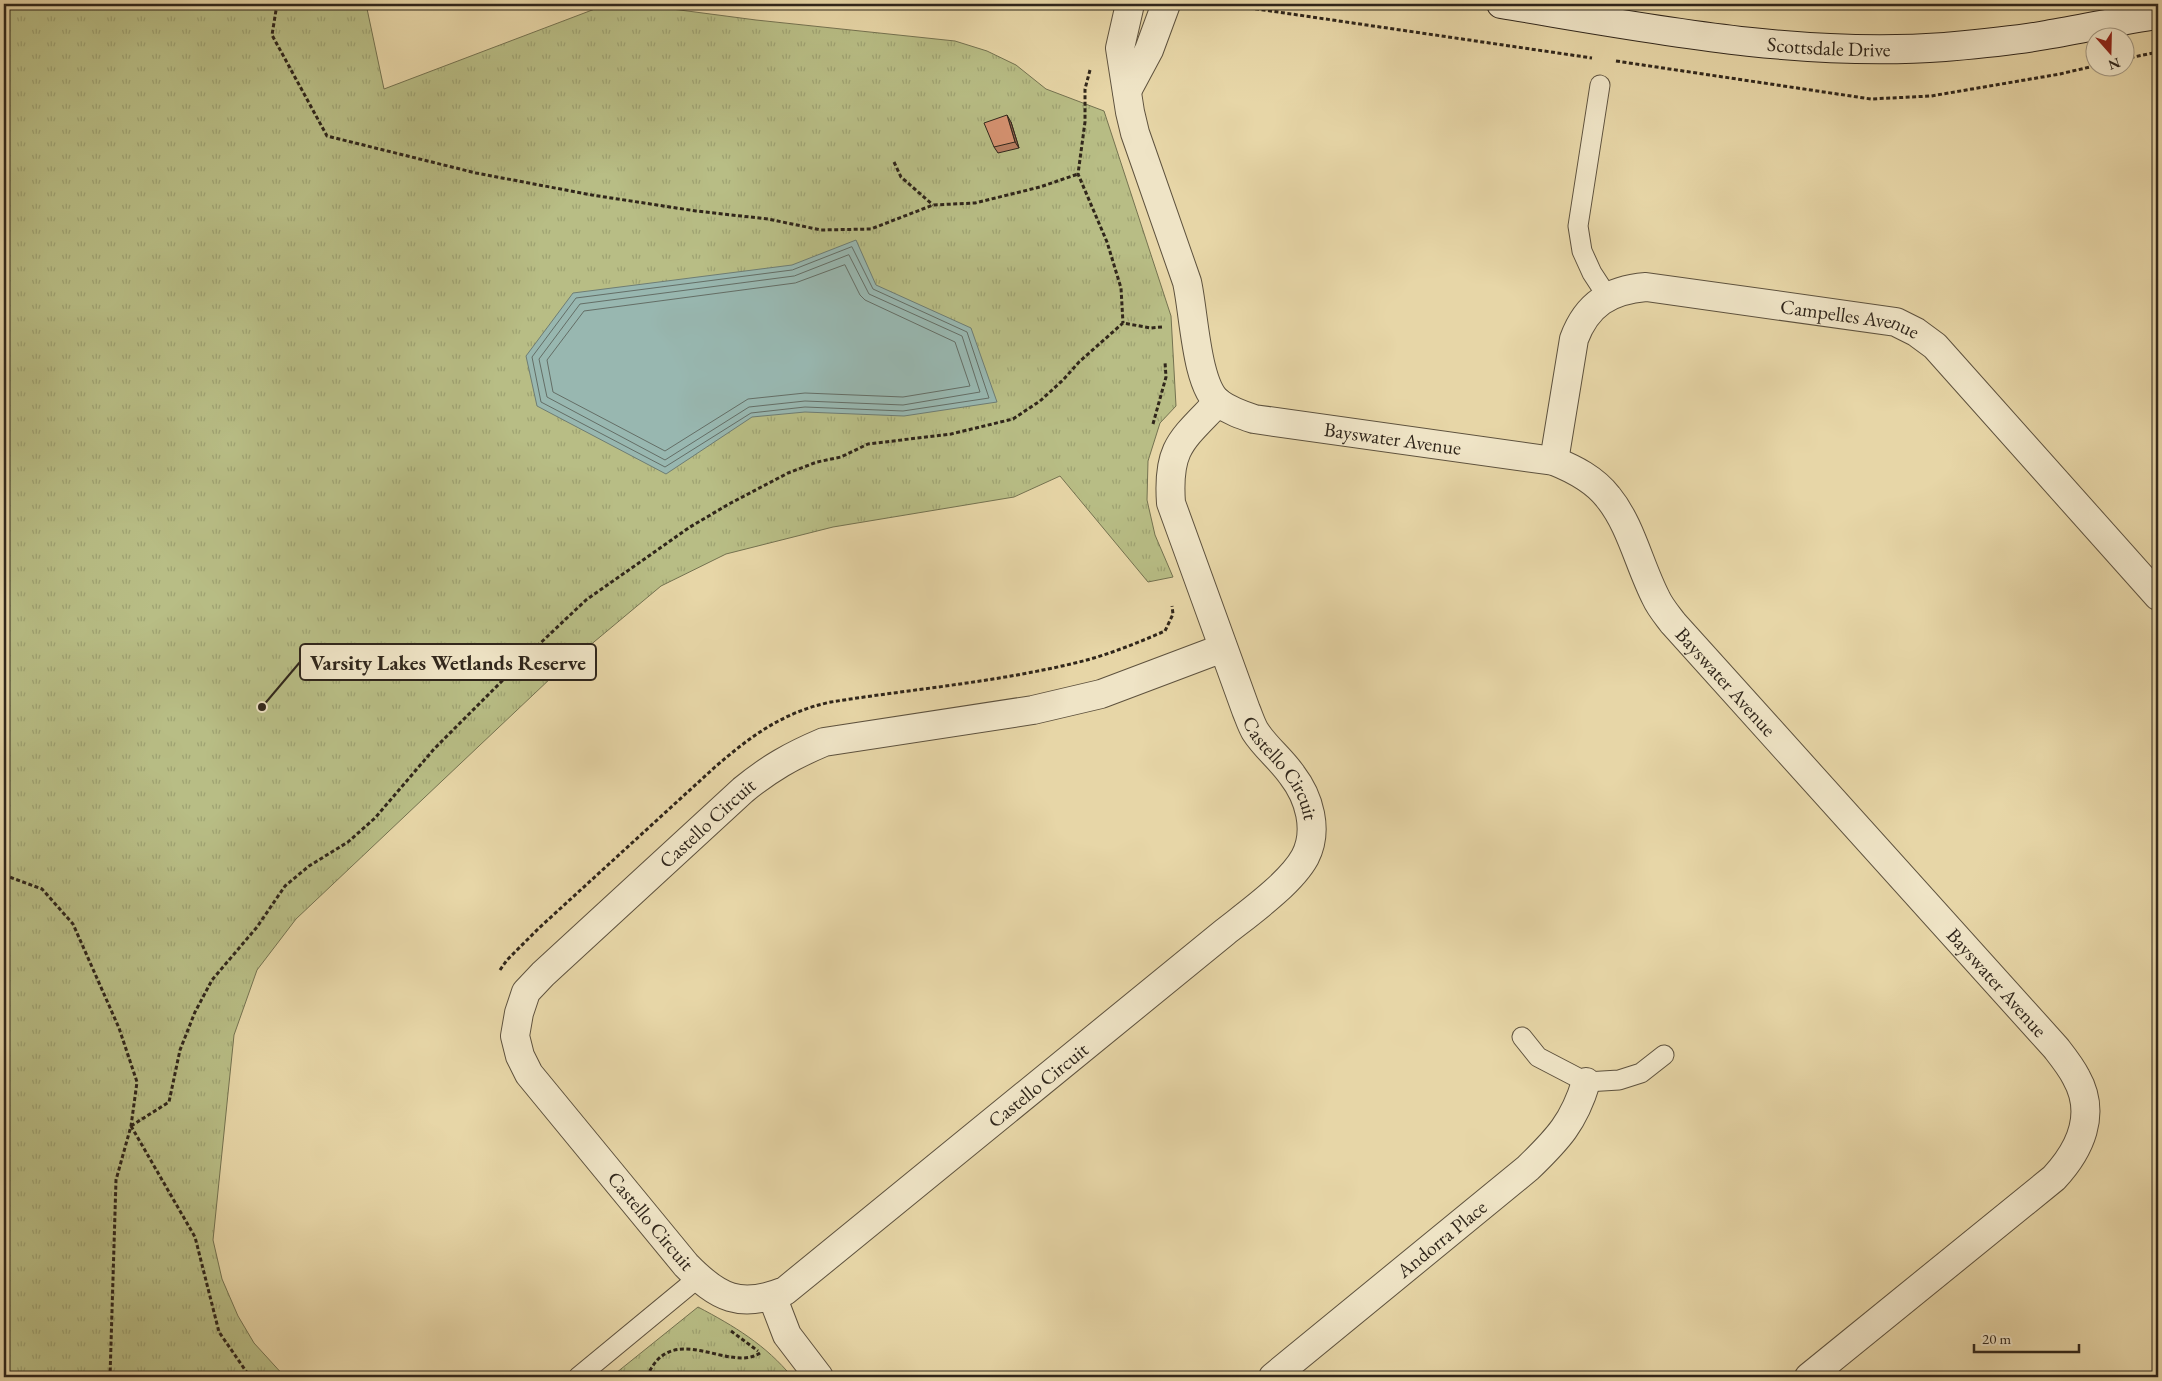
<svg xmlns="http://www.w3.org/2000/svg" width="2162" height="1381" font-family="'EB Garamond',serif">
  <defs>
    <pattern id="park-tufts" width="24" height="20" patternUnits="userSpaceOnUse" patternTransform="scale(1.25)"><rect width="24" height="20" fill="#b8bd85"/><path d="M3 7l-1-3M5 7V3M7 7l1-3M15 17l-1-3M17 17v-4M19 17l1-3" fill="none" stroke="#9ea272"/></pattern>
  </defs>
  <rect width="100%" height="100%" fill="#e7d6a7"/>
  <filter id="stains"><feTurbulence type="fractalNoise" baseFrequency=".004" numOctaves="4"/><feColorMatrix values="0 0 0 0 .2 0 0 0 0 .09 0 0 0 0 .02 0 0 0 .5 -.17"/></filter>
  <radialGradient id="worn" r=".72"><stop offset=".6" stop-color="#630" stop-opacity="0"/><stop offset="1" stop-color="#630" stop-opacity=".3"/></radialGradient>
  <g fill="url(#park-tufts)" stroke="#747250">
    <polygon points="4,4 366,4 384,89 608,4 634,4 756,20 955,41 987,51 1016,65 1046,89 1104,111 1171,316 1176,406 1160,423 1148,461 1147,500 1155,535 1173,577 1148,582 1060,476 1014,497 833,527 726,554 661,586 552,677 296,919 257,970 234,1035 213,1240 222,1279 238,1316 254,1343 285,1377 4,1377"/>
    <path d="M698 1307C734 1326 766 1345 792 1377H611Z"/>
  </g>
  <polygon fill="#98b7b0" stroke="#6e7d74" points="856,240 876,285 971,328 997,402 904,416 805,412 752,417 666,474 537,406 526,356 573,293 792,265"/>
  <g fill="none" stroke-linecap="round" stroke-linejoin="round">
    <g stroke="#646e66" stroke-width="1">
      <polygon points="852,247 873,289 967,332 989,398 903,411 805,407 751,413 665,467 541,402 532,357 576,298 792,270"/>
      <polygon points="849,255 869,294 962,336 980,392 903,405 805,401 749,407 665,460 547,397 539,359 580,304 794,276"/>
      <polygon points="845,265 860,295 865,300 955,342 970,386 903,397 805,393 748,399 665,451 553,392 547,360 584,311 795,283"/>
    </g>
    <g stroke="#5e523e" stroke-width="21">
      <g id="service">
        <polyline points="1600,85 1578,226 1582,251 1592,273 1607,296"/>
        <polyline points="1522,1037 1538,1057 1586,1082 1619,1080 1641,1073 1664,1055"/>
        <polyline points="578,1377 698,1278"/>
      </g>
    </g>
    <g stroke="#5e523e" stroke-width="30">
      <g id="minor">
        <path id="s1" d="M1130 4 1120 48 1130 112 1135 133 1187 282C1194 312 1196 386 1219 403 1230 411 1242 415 1254 419L1554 461C1574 469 1594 479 1608 497 1631 525 1639 565 1656 598 1660 607 1667 615 1673 623L2056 1048C2063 1057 2071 1067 2076 1077 2097 1114 2080 1150 2054 1178L1809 1377"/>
        <polyline points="1127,91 1149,50 1166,4"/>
        <path id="s2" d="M1218 402C1182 440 1167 447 1171 503L1246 710C1249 717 1251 724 1255 731 1265 747 1281 759 1292 775 1309 797 1319 830 1305 857 1291 883 1249 913 1225 932L785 1291C740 1309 718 1298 686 1265L529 1074 520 1056 515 1036 519 1013 526 992 543 974 743 790C770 768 791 756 824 742L1033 710 1101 694 1223 648"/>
        <path id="s3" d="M1554 461 1574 339C1587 304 1610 290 1646 287L1896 322 1916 332 1935 346 2158 596"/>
        <polyline points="772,1296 787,1335 819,1377"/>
        <path id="s4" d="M1273 1377 1528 1168C1558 1139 1574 1122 1586 1082"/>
      </g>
    </g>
    <g stroke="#30261b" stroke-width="30">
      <g id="secondary">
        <path id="s5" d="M1501 4C1647 28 1795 58 1945 47 1978 44 2013 41 2046 35 2084 29 2121 20 2158 15"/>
      </g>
    </g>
    <g stroke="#30261b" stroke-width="3" stroke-dasharray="4 2.5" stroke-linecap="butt">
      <polyline points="277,4 272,35 327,136 476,173 592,195 696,211 768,219 821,230 871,229 933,205 975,203 1040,187 1078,174"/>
      <polyline points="1223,4 1592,58"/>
      <polyline points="2124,59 2158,52"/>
      <polyline points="1616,61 1871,99 1931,96 2060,74 2094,66"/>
      <polyline points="1090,70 1085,89 1085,122 1078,174 1107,242 1121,288 1123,323"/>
      <polyline points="894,162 901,177 933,205"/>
      <polyline points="1153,424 1166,377 1165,362"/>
      <polyline points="4,875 42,889 73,924 119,1028 137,1082 131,1126 116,1180 110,1377"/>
      <path d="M500 970 507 960 539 928 715 767C751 736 783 712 831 702 913 689 998 682 1079 662 1108 655 1137 643 1165 631L1173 614 1172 606"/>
      <polyline points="131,1126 169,1102 180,1050 195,1012 212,980 257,927 285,886 309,866 348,842 375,818 434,749 533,650 586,600 690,527 729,504 788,473 817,462 841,457 868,444 951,434 1013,419 1040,401 1063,380 1079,362 1123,323 1151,328 1162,327"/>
      <polyline points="131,1126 195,1237 219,1332 250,1377"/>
      <polyline points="731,1331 758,1351"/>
      <path d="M647 1377C671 1318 729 1374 760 1353"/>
    </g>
    <use href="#service" stroke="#efe4c6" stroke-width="19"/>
    <use href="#minor" stroke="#efe4c6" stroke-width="28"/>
    <use href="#secondary" stroke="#efe4c6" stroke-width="28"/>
  </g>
  <polygon fill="#b87e61" stroke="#30261b" points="1011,122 1019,148 998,153 994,147"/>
  <polygon fill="#96664f" stroke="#30261b" points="1007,115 1011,122 1019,148 1015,142"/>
  <polygon fill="#d69271" stroke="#30261b" points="1007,115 1015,142 994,147 984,123"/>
  <g text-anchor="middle" stroke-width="4" stroke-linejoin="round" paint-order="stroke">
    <g font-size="20" fill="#30261b" stroke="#efe4c6">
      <text dy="7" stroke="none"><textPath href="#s5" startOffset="331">Scottsdale Drive</textPath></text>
      <text dy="7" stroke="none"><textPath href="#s3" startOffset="425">Campelles Avenue</textPath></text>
      <text dy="7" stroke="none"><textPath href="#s1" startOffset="595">Bayswater Avenue</textPath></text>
      <text dy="7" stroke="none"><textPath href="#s1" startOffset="1045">Bayswater Avenue</textPath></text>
      <text dy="7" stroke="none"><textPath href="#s2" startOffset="406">Castello Circuit</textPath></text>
      <text dy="7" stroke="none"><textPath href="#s2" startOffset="1876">Castello Circuit</textPath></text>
      <text dy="7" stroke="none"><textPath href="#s1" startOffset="1450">Bayswater Avenue</textPath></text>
      <text transform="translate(1038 1085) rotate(-39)" y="7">Castello Circuit</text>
      <text transform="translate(651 1221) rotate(50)" y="7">Castello Circuit</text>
      <text dy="7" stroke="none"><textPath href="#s4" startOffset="218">Andorra Place</textPath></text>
    </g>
  </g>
  <path fill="none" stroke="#30261b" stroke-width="2" d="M262 707L300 662"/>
  <circle fill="#30261b" stroke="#efe4c6" stroke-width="2" cx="262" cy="707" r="5"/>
  <rect fill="#efe4c6" stroke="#30261b" stroke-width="2" x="300" y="644" width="296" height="36" rx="5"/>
  <g font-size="21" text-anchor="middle" font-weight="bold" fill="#30261b">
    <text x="448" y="670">Varsity Lakes Wetlands Reserve</text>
  </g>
  <rect width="2162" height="1381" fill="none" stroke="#e7d6a7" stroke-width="20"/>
  <rect x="5" y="5" width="2152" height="1371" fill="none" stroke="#30261b" stroke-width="2.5"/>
  <rect x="10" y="10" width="2142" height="1361" fill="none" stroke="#30261b"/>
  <g transform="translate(2110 52) rotate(160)"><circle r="24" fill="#efe4c6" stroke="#a39882"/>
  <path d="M0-4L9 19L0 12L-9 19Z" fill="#8f2418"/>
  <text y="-8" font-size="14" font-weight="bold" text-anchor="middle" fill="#30261b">N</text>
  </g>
  <path d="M1974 1344v8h105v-8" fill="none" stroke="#30261b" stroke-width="2.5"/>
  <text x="1982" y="1344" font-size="15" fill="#30261b" stroke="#efe4c6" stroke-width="4" paint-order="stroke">20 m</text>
  <rect width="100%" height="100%" filter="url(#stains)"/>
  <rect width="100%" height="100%" fill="url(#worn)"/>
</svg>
